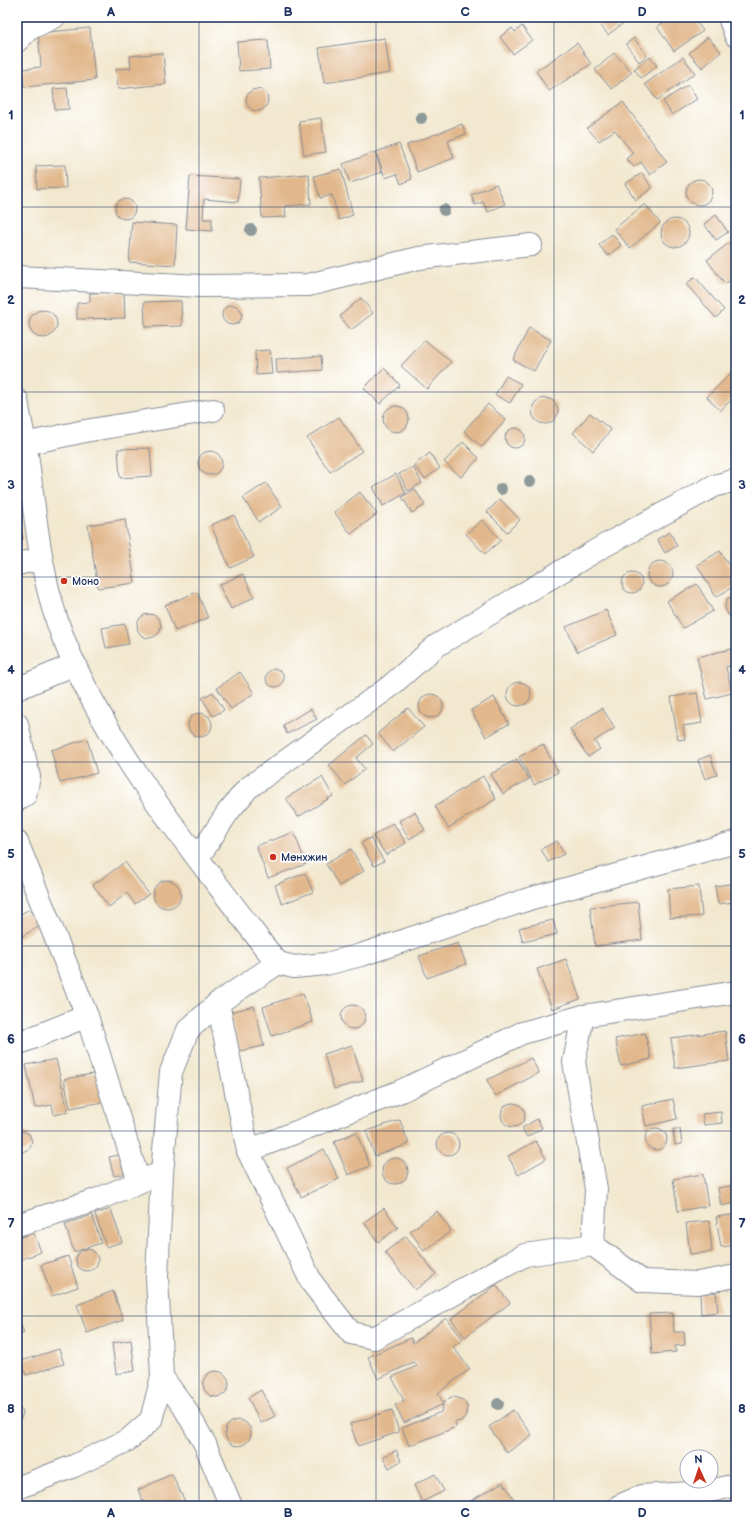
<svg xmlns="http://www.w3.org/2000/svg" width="753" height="1523" font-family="'Balsamiq Sans',sans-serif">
  <rect width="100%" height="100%" fill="#fff"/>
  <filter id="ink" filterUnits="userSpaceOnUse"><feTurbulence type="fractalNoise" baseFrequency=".025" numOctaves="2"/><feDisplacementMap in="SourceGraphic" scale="8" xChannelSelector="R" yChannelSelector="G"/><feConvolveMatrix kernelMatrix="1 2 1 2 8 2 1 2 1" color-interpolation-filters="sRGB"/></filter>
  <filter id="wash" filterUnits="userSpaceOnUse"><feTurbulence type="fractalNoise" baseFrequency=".012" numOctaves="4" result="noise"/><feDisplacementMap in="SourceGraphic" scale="16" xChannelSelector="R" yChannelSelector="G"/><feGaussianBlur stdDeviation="0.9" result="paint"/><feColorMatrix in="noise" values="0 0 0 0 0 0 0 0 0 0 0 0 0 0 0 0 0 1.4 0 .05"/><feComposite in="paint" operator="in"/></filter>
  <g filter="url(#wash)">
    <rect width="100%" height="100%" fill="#f2e8cf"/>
    <g id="blocks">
      <g fill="#e1b78b">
        <polygon points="605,17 631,17 608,35 598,22"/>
        <polygon points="671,17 693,17 703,31 674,51 657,27"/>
        <polygon points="522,26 532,40 513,54 500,37 512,28 515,32"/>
        <polygon points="90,28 95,80 24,87 22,69 41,67 38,33"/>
        <polygon points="708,37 721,52 702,68 689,53"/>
        <polygon points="385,38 390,73 324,83 319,48"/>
        <polygon points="634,38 647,56 639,62 626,44"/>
        <polygon points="268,40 270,69 239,71 237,42"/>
        <polygon points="577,43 591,64 549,91 536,71"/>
        <polygon points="163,53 166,84 118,89 116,69 131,68 130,56"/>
        <polygon points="614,53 632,72 612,89 595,70"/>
        <polygon points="650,57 657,66 641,78 634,69"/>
        <polygon points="683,57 695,73 657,100 645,84"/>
        <polygon points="688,85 697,99 672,115 663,101"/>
        <polygon points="67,88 69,109 55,110 53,89"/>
        <circle cx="257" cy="100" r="11"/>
        <polygon points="623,102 667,162 650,175 641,162 634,167 626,159 633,153 615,130 599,141 587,128"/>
        <polygon points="321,118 326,152 304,155 299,121"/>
        <polygon points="462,124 466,134 448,141 454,158 417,172 407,145"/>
        <polygon points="399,144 412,179 401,184 397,174 385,178 376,152"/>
        <polygon points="375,152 382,172 350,183 343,164"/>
        <polygon points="65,165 66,188 37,189 36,166"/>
        <polygon points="341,169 353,215 339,220 332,195 320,198 314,176"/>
        <polygon points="642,173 652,188 636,200 625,184"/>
        <polygon points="309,174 311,204 285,206 286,217 262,218 259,178"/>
        <polygon points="190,176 240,179 238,202 204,199 203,219 212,219 212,231 186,229"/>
        <circle cx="699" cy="192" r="13"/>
        <polygon points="496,184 505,204 488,212 483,202 475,205 471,195"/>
        <circle cx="125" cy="209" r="10"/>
        <polygon points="645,204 660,223 630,248 614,229"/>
        <polygon points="716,215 728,232 716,240 704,224"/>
        <circle cx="675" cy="233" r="14"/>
        <polygon points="132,222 177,225 175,265 129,262"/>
        <polygon points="612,234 621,245 608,256 599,245"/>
        <polygon points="734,239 736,241 736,276 725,284 707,260"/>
        <polygon points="695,277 724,310 716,318 686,284"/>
        <polygon points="124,292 125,318 77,319 77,303 90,302 90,293"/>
        <polygon points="361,298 373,313 351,330 340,316"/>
        <polygon points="181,301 182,326 145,327 144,302"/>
        <circle cx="232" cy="315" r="10"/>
        <circle cx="43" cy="324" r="14"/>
        <polygon points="529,328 551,340 534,371 513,360"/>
        <polygon points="425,340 451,362 427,389 401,366"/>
        <polygon points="270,350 272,374 256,375 255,351"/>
        <polygon points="321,356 322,370 277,373 276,359"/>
        <polygon points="384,368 400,385 380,404 364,388"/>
        <polygon points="734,370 736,372 736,395 720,411 707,397"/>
        <polygon points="506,376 521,384 510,403 495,395"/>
        <circle cx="545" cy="411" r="13"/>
        <polygon points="488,404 506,420 482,447 464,431"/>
        <circle cx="396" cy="419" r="13"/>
        <polygon points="590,413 611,430 593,451 573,433"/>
        <polygon points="736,414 736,430 733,420"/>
        <polygon points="339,417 362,451 330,472 307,438"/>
        <circle cx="515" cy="438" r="10"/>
        <polygon points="463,442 479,458 461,477 444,462"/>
        <polygon points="150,448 152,476 120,478 118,449"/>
        <circle cx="210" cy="463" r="12"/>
        <polygon points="430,453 440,468 425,479 414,465"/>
        <polygon points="413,467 422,483 408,491 399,474"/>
        <polygon points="396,474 406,493 383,506 373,487"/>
        <polygon points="266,483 282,507 259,522 243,498"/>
        <polygon points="415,489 425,505 412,513 402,497"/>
        <polygon points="360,492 377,514 351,534 334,512"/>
        <polygon points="500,499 520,520 507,532 487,512"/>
        <polygon points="234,515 254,557 230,568 211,525"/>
        <polygon points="17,516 23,539 17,540"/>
        <polygon points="125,519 135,583 98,588 88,525"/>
        <polygon points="482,520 501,540 485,554 466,534"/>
        <polygon points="670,532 677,546 665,553 657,539"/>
        <polygon points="720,551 736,577 736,585 716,597 697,565"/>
        <circle cx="660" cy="574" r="13"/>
        <circle cx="632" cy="583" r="10"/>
        <polygon points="243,574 254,597 231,609 219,585"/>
        <polygon points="697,584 713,611 683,628 667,601"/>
        <polygon points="197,592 208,618 175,631 165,605"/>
        <polygon points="736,594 736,619 728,615 725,607 727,599"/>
        <polygon points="606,610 617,635 577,652 566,627"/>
        <circle cx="149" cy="626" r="12"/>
        <polygon points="125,624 129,644 106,648 102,628"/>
        <polygon points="731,649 735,665 726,667 732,693 707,699 697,657"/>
        <circle cx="275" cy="678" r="9"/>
        <polygon points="240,672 254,693 231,709 217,688"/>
        <circle cx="519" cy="694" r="12"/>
        <polygon points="213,692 224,710 213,716 202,698"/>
        <polygon points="697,693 702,723 683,726 685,739 678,740 671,697"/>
        <circle cx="431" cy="706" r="12"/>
        <polygon points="494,697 509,724 486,737 471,710"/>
        <polygon points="408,708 424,727 393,752 378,733"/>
        <polygon points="602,708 615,728 594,741 600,749 588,757 570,729"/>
        <polygon points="311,709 317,719 287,734 283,725"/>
        <circle cx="200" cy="725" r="12"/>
        <polygon points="366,735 373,744 356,758 365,769 345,785 329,765"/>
        <polygon points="87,739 97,773 60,783 51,750"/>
        <polygon points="543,744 558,772 534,785 519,757"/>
        <polygon points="710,755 717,775 705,779 698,760"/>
        <polygon points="517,759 529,779 503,794 491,774"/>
        <polygon points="483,776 496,799 448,828 435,806"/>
        <polygon points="322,777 333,796 298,817 286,798"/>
        <polygon points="415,812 425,830 409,839 399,821"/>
        <polygon points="393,823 406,843 386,855 373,836"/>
        <polygon points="294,832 306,864 268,878 256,846"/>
        <polygon points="370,838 384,861 374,866 361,843"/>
        <polygon points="557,841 564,854 548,862 541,849"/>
        <polygon points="351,849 364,871 339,886 326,864"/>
        <polygon points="125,862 149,894 135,904 127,893 109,907 93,885"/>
        <polygon points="305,873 313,892 282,904 275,885"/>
        <circle cx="167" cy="894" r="14"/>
        <polygon points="736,883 736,911 735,911 734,902 718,904 715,886"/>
        <polygon points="699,886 702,916 670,918 668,889"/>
        <polygon points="638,902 642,940 595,946 590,907"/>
        <polygon points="30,909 40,926 17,939 17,916"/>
        <polygon points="553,920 557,934 523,942 519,928"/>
        <polygon points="458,943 466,964 427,978 419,956"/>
        <polygon points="566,959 580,999 552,1009 537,969"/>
        <polygon points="303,993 313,1022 272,1036 263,1007"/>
        <circle cx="353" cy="1017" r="12"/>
        <polygon points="254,1006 264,1046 239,1051 230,1012"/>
        <polygon points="725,1031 729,1061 675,1068 671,1038"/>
        <polygon points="645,1033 651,1059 621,1066 615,1039"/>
        <polygon points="352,1045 363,1081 334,1089 324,1054"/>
        <polygon points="531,1058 539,1073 495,1096 487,1080"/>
        <polygon points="56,1059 68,1112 54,1115 52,1105 35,1108 26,1065"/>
        <polygon points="98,1073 103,1102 70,1108 64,1079"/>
        <polygon points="673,1099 677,1119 646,1126 642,1106"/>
        <circle cx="513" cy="1115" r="12"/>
        <polygon points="721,1112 722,1123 704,1125 702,1114"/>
        <polygon points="537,1119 542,1128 527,1137 522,1128"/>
        <polygon points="400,1120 409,1144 375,1156 366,1131"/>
        <circle cx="656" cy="1139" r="11"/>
        <polygon points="673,1129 680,1129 682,1144 675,1145"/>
        <polygon points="22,1131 29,1134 32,1141 30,1148 21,1153 17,1152 17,1132"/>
        <polygon points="356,1132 370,1166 348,1175 334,1142"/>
        <circle cx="448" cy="1144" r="11"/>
        <polygon points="536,1141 546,1159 518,1175 508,1156"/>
        <polygon points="324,1149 339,1179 301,1197 287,1168"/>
        <polygon points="128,1153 132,1172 114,1176 109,1157"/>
        <circle cx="395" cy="1171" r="13"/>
        <polygon points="703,1174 708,1206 678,1211 673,1179"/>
        <polygon points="736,1185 736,1203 721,1206 718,1188"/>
        <polygon points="384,1208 398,1228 378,1242 364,1222"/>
        <polygon points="111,1209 122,1242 106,1247 95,1214"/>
        <polygon points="437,1211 451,1231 424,1251 410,1231"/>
        <polygon points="736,1214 736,1245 721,1247 716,1217"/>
        <polygon points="92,1215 101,1243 74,1252 65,1224"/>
        <polygon points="709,1221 712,1252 690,1254 686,1223"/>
        <polygon points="34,1233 41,1252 17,1261 17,1238"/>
        <polygon points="406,1236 436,1274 415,1290 385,1252"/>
        <circle cx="87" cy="1260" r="11"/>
        <polygon points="68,1256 78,1287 52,1296 41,1265"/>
        <polygon points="496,1285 510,1303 465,1337 451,1319"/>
        <polygon points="113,1291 123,1320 87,1333 77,1305"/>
        <polygon points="716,1292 718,1312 701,1314 700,1294"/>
        <polygon points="673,1313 674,1332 684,1332 685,1345 675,1346 676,1352 652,1354 649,1314"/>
        <polygon points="17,1315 24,1333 17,1335"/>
        <polygon points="446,1318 463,1339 453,1347 470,1369 438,1393 443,1403 451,1397 455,1397 463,1400 467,1406 466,1415 461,1421 455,1422 456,1427 409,1446 402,1428 441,1412 443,1404 404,1423 395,1405 404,1401 392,1377 417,1366 414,1362 378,1379 368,1357 411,1338 413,1343"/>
        <polygon points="131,1340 135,1371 116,1374 112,1343"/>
        <polygon points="59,1349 64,1364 26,1375 21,1361"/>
        <polygon points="736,1349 736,1370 733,1370 731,1350"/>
        <polygon points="17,1370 21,1381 17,1382"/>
        <circle cx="216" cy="1384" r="13"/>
        <polygon points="261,1390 275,1416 261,1423 248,1398"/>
        <polygon points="17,1405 23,1412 21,1419 17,1423"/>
        <polygon points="392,1410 399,1432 358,1446 350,1424"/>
        <polygon points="513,1410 532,1435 507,1453 489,1427"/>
        <circle cx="238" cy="1433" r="13"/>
        <polygon points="396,1450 401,1461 389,1468 383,1457"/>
        <polygon points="172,1474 187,1506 145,1506 138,1490"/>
        <polygon points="435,1474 444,1491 422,1502 414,1485"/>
        <polygon points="503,1482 518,1506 462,1506"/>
      </g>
    </g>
  </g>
  <g filter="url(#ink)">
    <use href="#blocks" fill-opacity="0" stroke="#868c96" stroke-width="1"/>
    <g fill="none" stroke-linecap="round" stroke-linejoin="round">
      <g stroke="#868c96" stroke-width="24">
        <g id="minor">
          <polyline points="729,17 736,36"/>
          <polyline points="17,41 29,29 54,17"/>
          <polyline points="17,277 202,286 308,285 419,258 531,245"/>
          <path d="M17 400C20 421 25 440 28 461 36 521 41 583 64 640 109 752 192 849 263 945L278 963 294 967 326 964 361 955 529 899 736 842"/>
          <polyline points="25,444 85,431 213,410"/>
          <polyline points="17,564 41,559"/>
          <polyline points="17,689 75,664"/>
          <polyline points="17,724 29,777 25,795 17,800"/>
          <polyline points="17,842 87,1016 139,1182"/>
          <polyline points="198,858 228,812 248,788 388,688 436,646 602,547 714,486 736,480"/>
          <polyline points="218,1003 248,1151 312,1283 351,1333 374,1338 525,1255 593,1245 642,1281 698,1283 736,1276"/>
          <polyline points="583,1016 574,1062 596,1189 593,1245"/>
          <polyline points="17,1044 87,1016"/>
          <polyline points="248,1151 401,1091 522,1033 583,1016 736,992"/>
          <polyline points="17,1225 96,1200 153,1176"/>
          <polyline points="162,1377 184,1407 205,1444 231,1506"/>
          <polyline points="17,1488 74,1466 128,1440 151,1420 162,1377 157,1277 162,1173 171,1072 188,1030 218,1003 278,963"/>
          <polyline points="619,1506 642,1496 706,1492 736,1485"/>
        </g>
      </g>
      <use href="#minor" stroke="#fff" stroke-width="22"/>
    </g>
    <g fill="#8e9a99">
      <circle cx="421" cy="118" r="6"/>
      <circle cx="444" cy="210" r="6"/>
      <circle cx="251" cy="230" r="6"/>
      <circle cx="530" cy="481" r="6"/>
      <circle cx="501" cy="489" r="6"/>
      <circle cx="498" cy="1404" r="6"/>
    </g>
  </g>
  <path fill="none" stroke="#1b2f5e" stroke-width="1" stroke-opacity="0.55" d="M199 17V1506M376 17V1506M554 17V1506M17 207H736M17 392H736M17 577H736M17 762H736M17 946H736M17 1131H736M17 1316H736"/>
  <g fill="#c8321e" stroke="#fff" stroke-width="1.5">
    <circle cx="64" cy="581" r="4"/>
    <circle cx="273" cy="857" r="4"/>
  </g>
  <g text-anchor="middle" stroke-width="3.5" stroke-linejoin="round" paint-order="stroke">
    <g font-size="11" fill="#1b2f5e" stroke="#fff" text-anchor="start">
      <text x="72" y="585">Моно</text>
      <text x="281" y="861">Мөнхжин</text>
    </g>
  </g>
  <rect width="753" height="1523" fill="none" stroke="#fff" stroke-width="44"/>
  <g transform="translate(699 1469) rotate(357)"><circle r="19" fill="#ffffff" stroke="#a4acbf"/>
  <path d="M0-3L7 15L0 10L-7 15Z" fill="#c8321e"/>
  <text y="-6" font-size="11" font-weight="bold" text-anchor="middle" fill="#1b2f5e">N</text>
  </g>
  <rect x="22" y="22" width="709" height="1479" fill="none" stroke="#1b2f5e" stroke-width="1.5"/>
  <g font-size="13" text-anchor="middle" font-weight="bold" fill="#1b2f5e">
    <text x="111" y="16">A</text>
    <text x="288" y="16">B</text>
    <text x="465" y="16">C</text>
    <text x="642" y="16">D</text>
    <text x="11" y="119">1</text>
    <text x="742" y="119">1</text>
    <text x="11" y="304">2</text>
    <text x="742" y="304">2</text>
    <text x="11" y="489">3</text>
    <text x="742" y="489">3</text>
    <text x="11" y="674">4</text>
    <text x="742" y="674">4</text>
    <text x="11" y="858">5</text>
    <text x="742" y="858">5</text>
    <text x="11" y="1043">6</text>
    <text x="742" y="1043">6</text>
    <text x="11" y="1228">7</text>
    <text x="742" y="1228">7</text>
    <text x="11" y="1413">8</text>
    <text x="742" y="1413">8</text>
    <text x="111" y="1517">A</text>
    <text x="288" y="1517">B</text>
    <text x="465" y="1517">C</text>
    <text x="642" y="1517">D</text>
  </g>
</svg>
